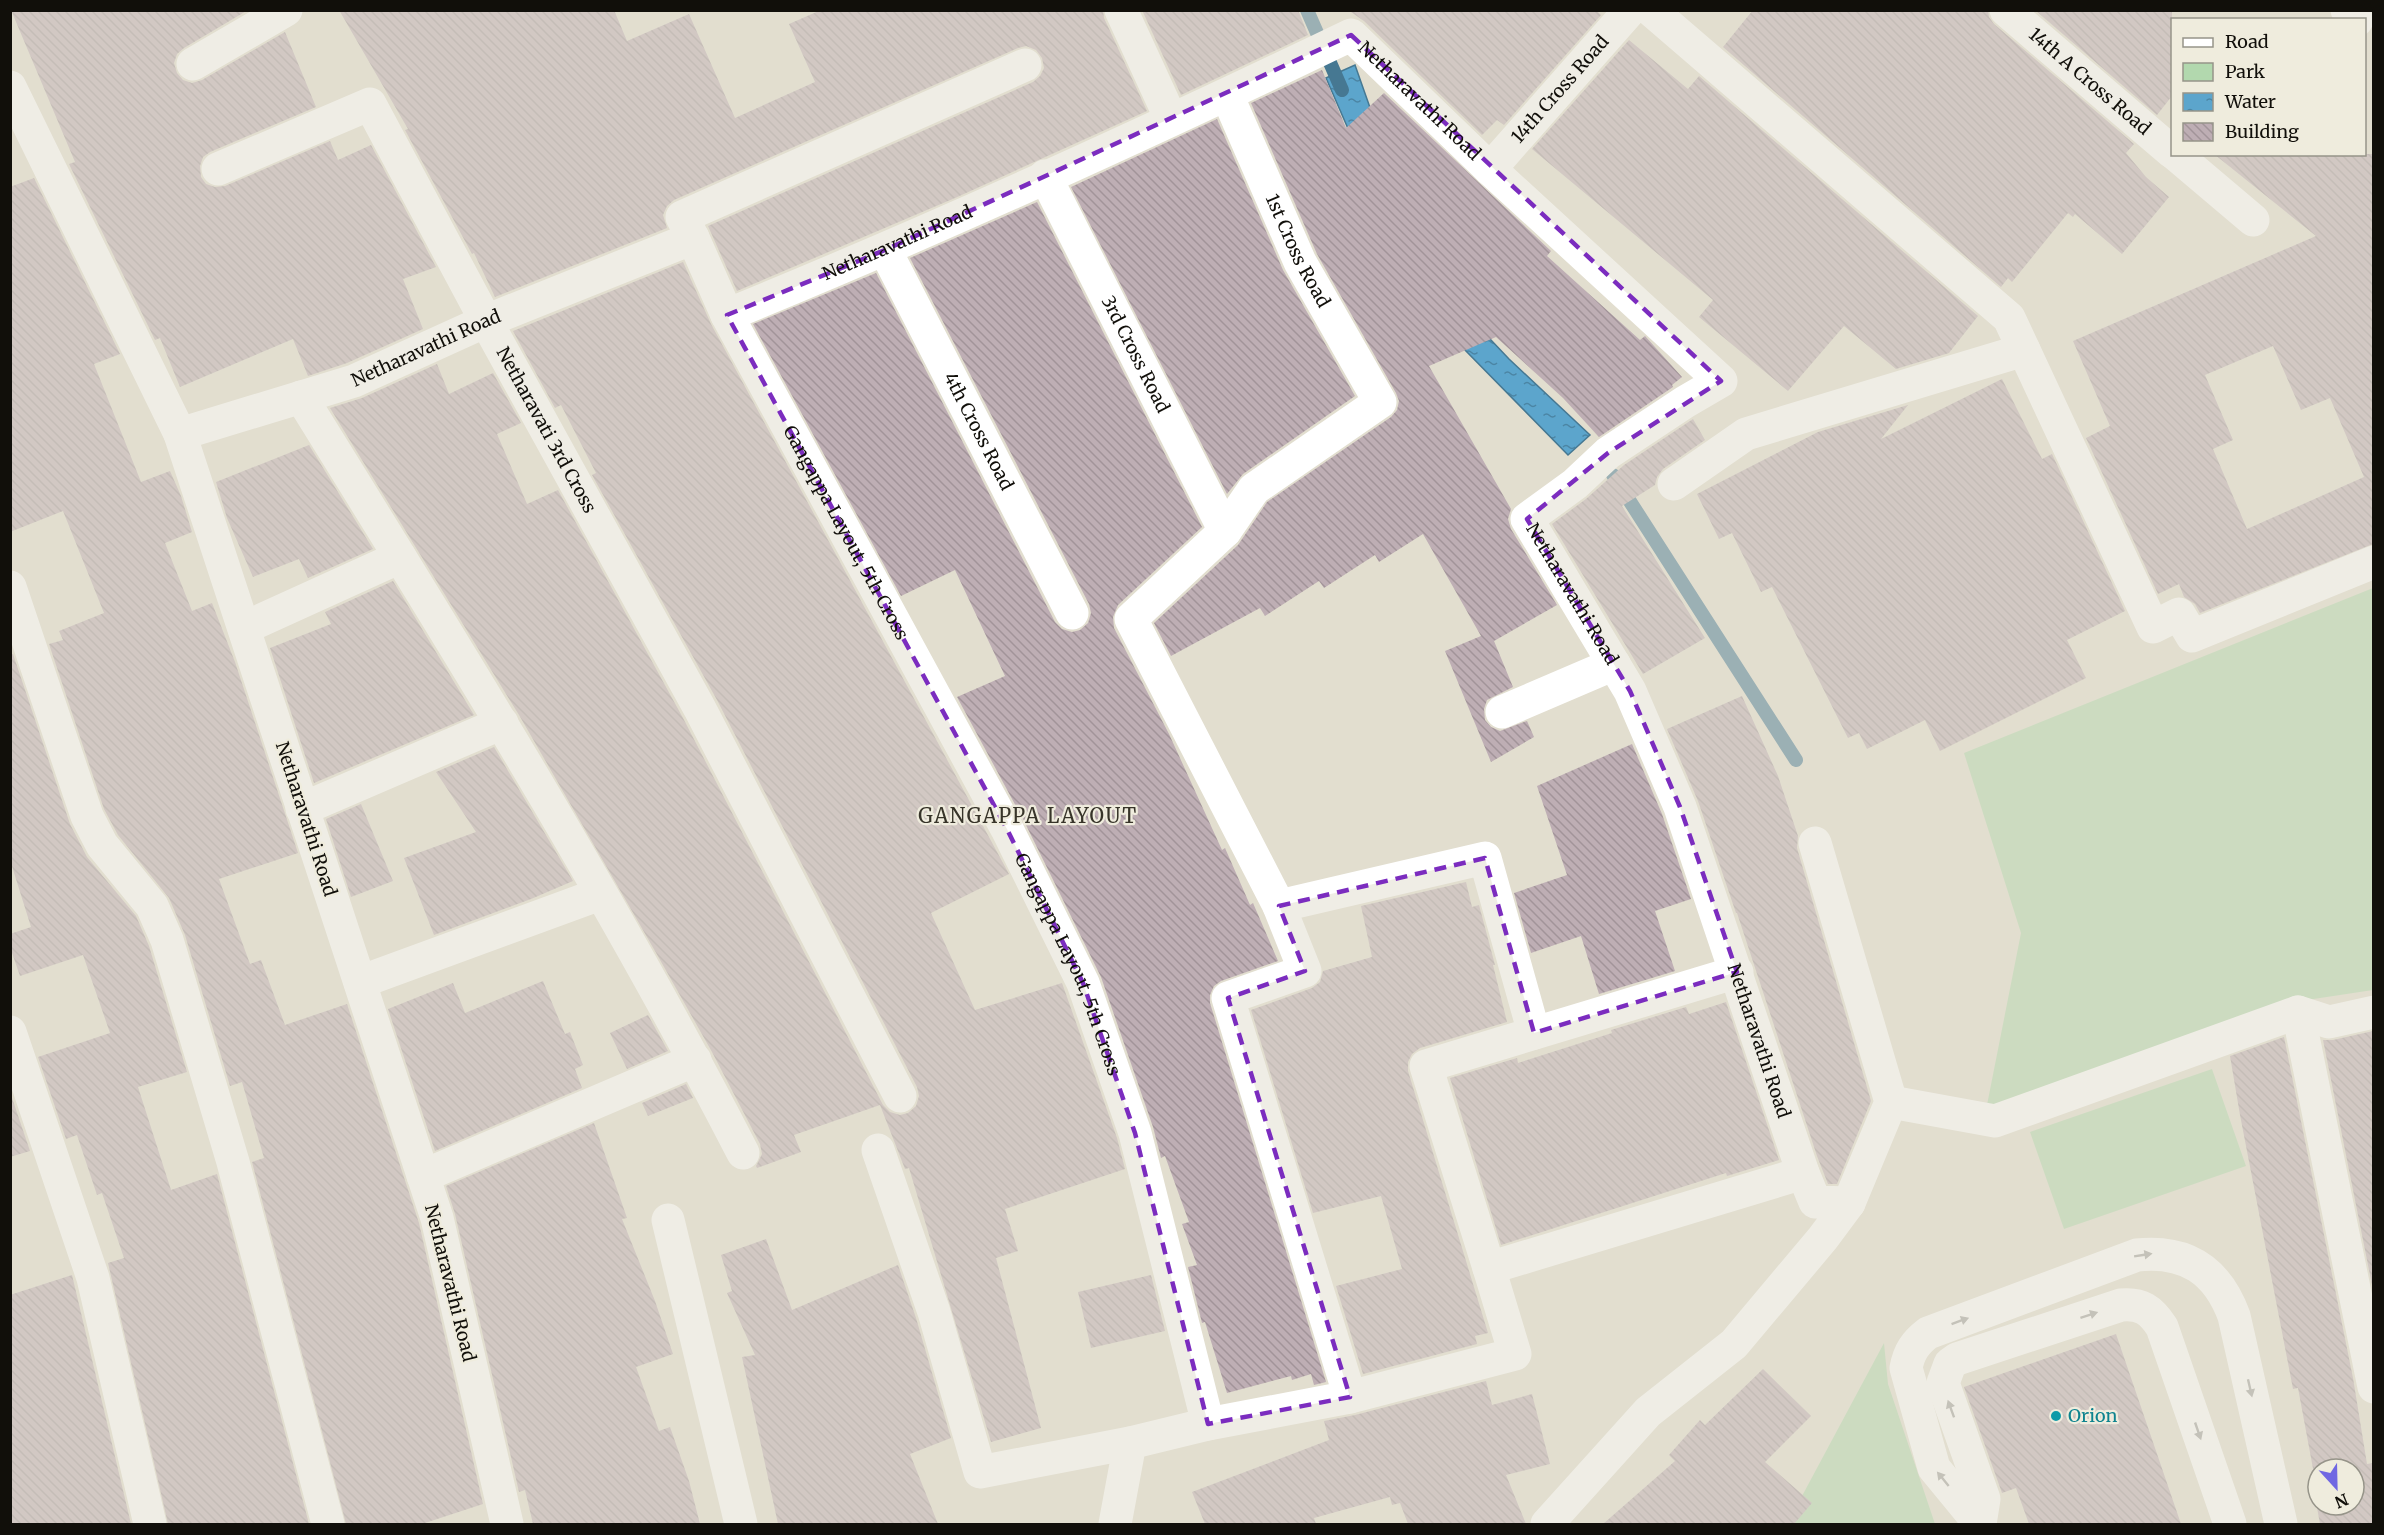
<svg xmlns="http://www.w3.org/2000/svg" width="2384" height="1535" font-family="Merriweather,serif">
  <defs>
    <pattern id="water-ripples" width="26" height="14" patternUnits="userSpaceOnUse" patternTransform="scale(1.5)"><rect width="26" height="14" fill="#5ca5cc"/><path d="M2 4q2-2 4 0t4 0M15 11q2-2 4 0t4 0" fill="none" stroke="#4b85a4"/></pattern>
    <pattern id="building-back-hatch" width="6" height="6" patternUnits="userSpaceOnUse" patternTransform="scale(1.5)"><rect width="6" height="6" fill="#beaeb4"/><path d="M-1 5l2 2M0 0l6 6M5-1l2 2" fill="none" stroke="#a29499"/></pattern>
  </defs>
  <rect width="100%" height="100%" fill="#e2decf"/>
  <g fill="#b2d8ae">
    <polygon points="2373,588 2373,990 2307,1000 1986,1110 2021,933 1964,753"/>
    <polygon points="2212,1069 2246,1166 2064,1229 2030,1132"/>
    <polygon points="1884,1343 1888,1384 1935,1524 1787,1524"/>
  </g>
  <polygon fill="url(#water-ripples)" stroke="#467892" stroke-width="1.5" points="1355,65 1393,173 1472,320 1509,359 1590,435 1568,455 1464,349 1416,285 1326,78"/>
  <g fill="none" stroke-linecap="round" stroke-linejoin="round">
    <g stroke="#467892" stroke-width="14">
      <polyline points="1307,10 1342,90"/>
      <polyline points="1613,475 1796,760"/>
    </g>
  </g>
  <g fill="url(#building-back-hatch)" fill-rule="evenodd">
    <polygon points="11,10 248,10 184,48 177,54 174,63 177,73 183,80 192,83 202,80 285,32 316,107 210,152 203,157 200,166 201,177 206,184 215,187 225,186 330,141 338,160 371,145 436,267 403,279 423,329 347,363 308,376 293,339 180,387 160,338 155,340 69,164 75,162"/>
    <polygon points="339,10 614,10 627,41 689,14 735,118 815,82 789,24 821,10 1103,10 1104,18 1147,111 955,198 737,291 708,226 1033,82 1040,76 1044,68 1042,58 1036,50 1026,46 1018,48 674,200 667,206 663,215 667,228 495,297 474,253 472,254 405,130 408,129"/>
    <polygon points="1142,10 1298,10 1308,35 1181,95"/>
    <polygon points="1348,10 1596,10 1601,15 1504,125 1497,120 1482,135 1364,21"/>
    <polygon points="1753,10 1988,10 1989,17 1994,24 2134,144 2126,153 2146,177 2169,197 2122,254 2075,214 2073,217 2068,213 2012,282 2008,278 2001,287 1723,47"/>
    <polygon points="2035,10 2172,10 2172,96 2157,115"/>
    <polygon points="1629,40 1688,89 1699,76 1978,316 1949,353 1896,369 1844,326 1788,391 1699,317 1713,300 1532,149"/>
    <polygon points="1322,70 1346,128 1384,93 1551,251 1547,256 1640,340 1645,336 1682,377 1672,385 1673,387 1599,437 1563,398 1496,337 1429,366 1511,509 1508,519 1511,529 1557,605 1494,641 1513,687 1487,700 1484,709 1485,720 1491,727 1500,731 1527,721 1534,737 1491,762 1445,651 1481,636 1423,534 1379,562 1375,555 1324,588 1319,581 1265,616 1260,608 1171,656 1154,623 1238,545 1267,502 1391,417 1397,410 1399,401 1396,393 1317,254 1251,103"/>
    <polygon points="1217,119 1283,270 1355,396 1243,474 1227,494 1071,187"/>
    <path d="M2214 154H2373V544L2200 613 2195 604 2184 597 2179 584 2158 594 2086 438 2110 426 2073 341 2316 236ZM2273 346 2301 410 2330 398 2364 477 2247 529 2213 449 2233 440 2205 375Z"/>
    <polygon points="34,178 120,354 94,364 141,482 170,471 181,496 192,532 165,543 192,611 212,603 235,662 298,853 219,879 250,964 261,960 285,1025 347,1004 419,1223 483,1504 422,1524 346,1524 252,1162 264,1158 242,1082 230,1086 185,935 169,898 118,835 104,809 49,644 63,640 59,631 104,613 63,511 10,532 10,187"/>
    <polygon points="1037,202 1202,527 1118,605 1113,617 1114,628 1169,734 1222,850 1225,848 1250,905 1253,903 1278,961 1221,981 1214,986 1210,995 1210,1003 1326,1382 1314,1385 1311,1374 1292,1380 1291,1376 1227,1393 1205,1322 1202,1323 1188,1267 1197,1265 1182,1224 1189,1222 1165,1156 1161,1158 1153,1127 1101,977 1024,821 957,697 1005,676 955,570 901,596 753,324 876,273 1055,622 1062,629 1072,632 1080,630 1088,623 1091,613 1089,604 910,258"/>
    <polygon points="683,262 711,324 1009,874 931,913 975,1010 1062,983 1117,1138 1125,1169 1005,1209 1018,1251 996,1258 1041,1428 991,1442 909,1168 905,1169 880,1105 794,1135 801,1152 757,1168 756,1166 762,1154 760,1144 712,1052 655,951 519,715 330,408 362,398 437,364 449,394 493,373 521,423 497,434 527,504 558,490 683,718 883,1105 890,1112 900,1115 908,1113 916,1106 919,1096 917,1087 717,700 592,475 596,473 561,405 555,408 513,331"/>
    <polygon points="2002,379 2042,459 2052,454 2125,611 2067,640 2086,678 1940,751 1925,720 1867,749 1859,733 1848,738 1772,587 1761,592 1732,533 1719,539 1697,494 1818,432 1908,405 1881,439"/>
    <polygon points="1693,419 1705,440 1663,469 1657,477 1655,485 1622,506 1705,638 1643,674 1552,524 1586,499 1624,465"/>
    <polygon points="309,445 373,549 308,578 299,559 253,577 227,518 216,482"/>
    <polygon points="393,581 474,715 314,783 270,648 331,624 325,612"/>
    <polygon points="13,654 70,824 87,857 136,916 149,946 187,1072 138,1087 171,1190 217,1174 309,1524 168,1524 108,1263 124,1258 102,1193 97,1195 77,1135 66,1139 38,1057 110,1033 83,955 20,976 10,947 10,934 31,927 10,860 10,655"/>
    <polygon points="1742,696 1778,776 1798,836 1797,848 1871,1101 1837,1184 1828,1184 1817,1156 1737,913 1736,913 1698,801 1667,729"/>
    <polygon points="1632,744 1662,814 1691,899 1655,911 1675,971 1599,994 1581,936 1531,953 1514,893 1567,875 1537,786"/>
    <polygon points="494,747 573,881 531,899 434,935 404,858 476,832 436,772"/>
    <polygon points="361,804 393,881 351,897 326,819"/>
    <polygon points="1466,882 1472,907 1479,905 1495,965 1493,965 1507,1022 1420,1048 1412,1054 1408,1062 1408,1071 1488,1333 1475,1336 1477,1344 1363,1374 1336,1286 1402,1269 1381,1196 1313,1213 1251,1010 1312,988 1320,982 1323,971 1372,957 1361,906"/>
    <polygon points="543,981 565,1034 570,1032 583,1065 575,1069 582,1088 435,1151 388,1009 453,983 465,1013"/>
    <polygon points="1726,1002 1779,1160 1727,1176 1726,1173 1501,1245 1450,1078 1517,1058 1518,1063 1612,1033 1611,1030 1686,1007 1689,1014"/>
    <polygon points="648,1015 668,1051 627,1069 610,1033"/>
    <polygon points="2373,1031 2373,1290 2323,1040 2333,1040"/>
    <path d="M2284 1037 2353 1378 2367 1464 2373 1463V1524H2320L2311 1475 2314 1474 2298 1388 2293 1389 2240 1115 2230 1056ZM2318 1469H2354V1505H2318Z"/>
    <polygon points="686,1084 693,1098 648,1116 642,1103"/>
    <polygon points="10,1092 30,1151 10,1157"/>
    <polygon points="594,1123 627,1218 622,1219 655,1301 673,1354 636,1367 659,1431 670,1427 689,1481 700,1524 533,1524 525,1490 519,1492 455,1214 446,1186"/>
    <polygon points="766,1239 792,1310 898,1265 916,1318 951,1438 910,1454 938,1524 778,1524 742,1357 755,1355 727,1293 732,1291 721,1255"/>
    <polygon points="72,1275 131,1524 10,1524 10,1295"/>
    <polygon points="1151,1275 1165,1331 1091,1348 1078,1292"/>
    <polygon points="2116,1334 2181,1524 2029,1524 2016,1488 2002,1493 1964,1387"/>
    <polygon points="1763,1369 1811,1416 1765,1462 1812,1503 1794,1524 1603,1524 1675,1461 1669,1455 1700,1420 1705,1425"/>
    <polygon points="1486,1381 1492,1405 1532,1394 1550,1464 1506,1475 1526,1524 1408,1524 1400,1503 1392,1505 1390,1497 1314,1518 1316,1524 1205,1524 1192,1492 1329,1440 1324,1421 1355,1415"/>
  </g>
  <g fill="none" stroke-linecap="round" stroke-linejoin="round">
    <g stroke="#fff" stroke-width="33">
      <polyline points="1121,10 1171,119"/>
      <polyline points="1651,10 2009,318 2153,627 2179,614 2192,636 2374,562"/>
      <path id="s1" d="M2006 10 2172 152"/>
      <polyline points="2347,10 2357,20"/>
      <polyline points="193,64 286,10"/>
      <polyline points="10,87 180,434"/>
      <path id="s2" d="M1227 95 1300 262 1380 402 1254 489 1225 531 1131 619 1279 906 1485 858 1534 1033"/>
      <polyline points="2175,154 2253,220"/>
      <path id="s3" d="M218 169 370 104 486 321 700 709 900 1096"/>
      <path id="s4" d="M1490 169 1630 10"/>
      <path id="s5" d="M1045 176 1225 531"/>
      <polyline points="693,238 682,217 1025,65"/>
      <path id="s6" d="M885 250 1072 613"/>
      <path id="s7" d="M727 315 1007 829 1083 983 1135 1133 1208 1424"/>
      <path d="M301 397C455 645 609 893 743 1153"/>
      <polyline points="1674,484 1746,434 2024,350"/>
      <polyline points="10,587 87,816 102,845 152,906 167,940 233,1162 328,1524"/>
      <polyline points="244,628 400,557"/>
      <polyline points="1502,712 1614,664"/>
      <polyline points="302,809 502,723"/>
      <polyline points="1279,906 1305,971 1228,998 1350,1397"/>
      <polyline points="360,982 600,894"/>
      <polyline points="2298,1012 2374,1387"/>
      <polyline points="10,1032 93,1278 150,1524"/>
      <polyline points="1891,1102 1995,1121 2298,1012 2329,1022 2374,1012"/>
      <polyline points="878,1150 934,1312 980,1472 1130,1443"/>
      <polyline points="423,1176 695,1060"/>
      <polyline points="668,1220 741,1524"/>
      <polyline points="1489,1268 1426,1066 1737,972"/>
      <path id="s8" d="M507 1524 437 1218 180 434 354 381 486 321 693 238 727 315C938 229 1145 134 1351 35L1490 169 1721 381 1685 402 1608 453 1575 484 1527 519 1630 691 1680 807 1803 1173 1815 1202 1849 1203"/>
      <polyline points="1115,1524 1130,1443 1208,1424 1350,1397 1515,1354 1489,1268 1803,1173"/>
      <polyline points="1547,1524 1648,1412 1734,1344 1823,1238 1849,1203 1891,1102 1815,843"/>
      <path d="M1980 1524 1934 1468 1906 1368C1909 1352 1915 1343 1928 1333L2137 1255C2186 1250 2217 1270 2234 1316L2281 1524"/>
      <path d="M1980 1524 1984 1499 1943 1383 1950 1364 1957 1359 2121 1305C2141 1303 2151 1310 2162 1327L2230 1524"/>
    </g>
  </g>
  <defs><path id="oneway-solid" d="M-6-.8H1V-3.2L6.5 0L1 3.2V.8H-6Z" transform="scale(1.5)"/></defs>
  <g fill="#a09f9d">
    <use href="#oneway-solid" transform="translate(2143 1255) rotate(-9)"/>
    <use href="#oneway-solid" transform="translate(2089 1315) rotate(-18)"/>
    <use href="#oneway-solid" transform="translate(1960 1321) rotate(-20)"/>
    <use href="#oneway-solid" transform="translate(2250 1388) rotate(77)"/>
    <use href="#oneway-solid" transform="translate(1951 1409) rotate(-110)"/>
    <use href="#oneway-solid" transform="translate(2198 1431) rotate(71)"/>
    <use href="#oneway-solid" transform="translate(1943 1479) rotate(-129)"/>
  </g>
  <path d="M0 0H2384V1535H0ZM1351 35 1721 381 1608 453 1527 519 1630 691 1680 807 1737 972 1534 1033 1485 858 1279 906 1305 971 1228 998 1350 1397 1208 1424 1135 1133 1083 983 1007 829 727 315 885 250Z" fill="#e2decf" fill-opacity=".55" fill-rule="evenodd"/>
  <path fill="none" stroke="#7b2cbf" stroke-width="4.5" stroke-dasharray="12 8" stroke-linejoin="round" d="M1351 35 1721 381 1608 453 1527 519 1630 691 1680 807 1737 972 1534 1033 1485 858 1279 906 1305 971 1228 998 1350 1397 1208 1424 1135 1133 1083 983 1007 829 727 315 885 250Z"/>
  <circle fill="#0f9aa8" stroke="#efecdd" stroke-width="2" cx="2056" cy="1416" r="6"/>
  <g text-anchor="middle" stroke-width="4.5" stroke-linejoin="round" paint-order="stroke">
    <g font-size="18" fill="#110f0a" stroke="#efecdd">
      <text dy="6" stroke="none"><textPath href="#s1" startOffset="110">14th A Cross Road</textPath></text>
      <text dy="6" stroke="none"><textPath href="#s4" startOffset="106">14th Cross Road</textPath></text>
      <text dy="6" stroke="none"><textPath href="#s8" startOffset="2552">Netharavathi Road</textPath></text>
      <text dy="6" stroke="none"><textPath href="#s8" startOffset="1958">Netharavathi Road</textPath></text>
      <text dy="6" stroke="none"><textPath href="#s2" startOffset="171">1st Cross Road</textPath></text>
      <text dy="6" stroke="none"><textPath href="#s8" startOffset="1400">Netharavathi Road</textPath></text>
      <text dy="6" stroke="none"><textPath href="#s5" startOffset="200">3rd Cross Road</textPath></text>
      <text dy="6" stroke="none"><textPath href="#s3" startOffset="536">Netharavati 3rd Cross</textPath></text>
      <text dy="6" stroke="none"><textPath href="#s6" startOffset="204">4th Cross Road</textPath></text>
      <text dy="6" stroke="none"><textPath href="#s7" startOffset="248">Gangappa Layout, 5th Cross</textPath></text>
      <text dy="6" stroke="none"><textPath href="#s8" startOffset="3290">Netharavathi Road</textPath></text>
      <text transform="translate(306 819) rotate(72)" y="6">Netharavathi Road</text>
      <text dy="6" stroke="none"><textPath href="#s7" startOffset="734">Gangappa Layout, 5th Cross</textPath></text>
      <text dy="6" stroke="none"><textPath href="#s8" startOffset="3776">Netharavathi Road</textPath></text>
      <text transform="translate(450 1283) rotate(76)" y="6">Netharavathi Road</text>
    </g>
    <g font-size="18" fill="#0d838f" stroke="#efecdd" text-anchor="start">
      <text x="2068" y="1422">Orion</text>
    </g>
    <g font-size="20" letter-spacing="1.5" fill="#373429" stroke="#efecdd">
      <text x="1028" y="823">GANGAPPA LAYOUT</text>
    </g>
  </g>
  <rect width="2384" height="1535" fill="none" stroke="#110f0a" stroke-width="24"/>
  <rect x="2171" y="18" width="195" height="138" fill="#efecdd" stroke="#969489" stroke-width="1.5"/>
  <rect x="2183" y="38" width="30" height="9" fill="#ffffff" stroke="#969489" stroke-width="1.5"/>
  <text x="2225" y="48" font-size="18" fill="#110f0a">Road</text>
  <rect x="2183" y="63" width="30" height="18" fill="#b2d8ae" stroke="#969489" stroke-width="1.5"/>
  <text x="2225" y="78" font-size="18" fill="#110f0a">Park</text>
  <rect x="2183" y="93" width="30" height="18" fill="url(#water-ripples)" stroke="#969489" stroke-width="1.5"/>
  <text x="2225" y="108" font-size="18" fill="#110f0a">Water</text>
  <rect x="2183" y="123" width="30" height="18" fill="url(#building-back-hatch)" stroke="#969489" stroke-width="1.5"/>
  <text x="2225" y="138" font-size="18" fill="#110f0a">Building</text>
  <g transform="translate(2336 1487) rotate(158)"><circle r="28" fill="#efecdd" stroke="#969489" stroke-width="1.5"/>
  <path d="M0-4.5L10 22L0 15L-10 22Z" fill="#7067e2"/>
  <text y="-9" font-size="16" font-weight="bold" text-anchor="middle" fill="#110f0a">N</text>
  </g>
</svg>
